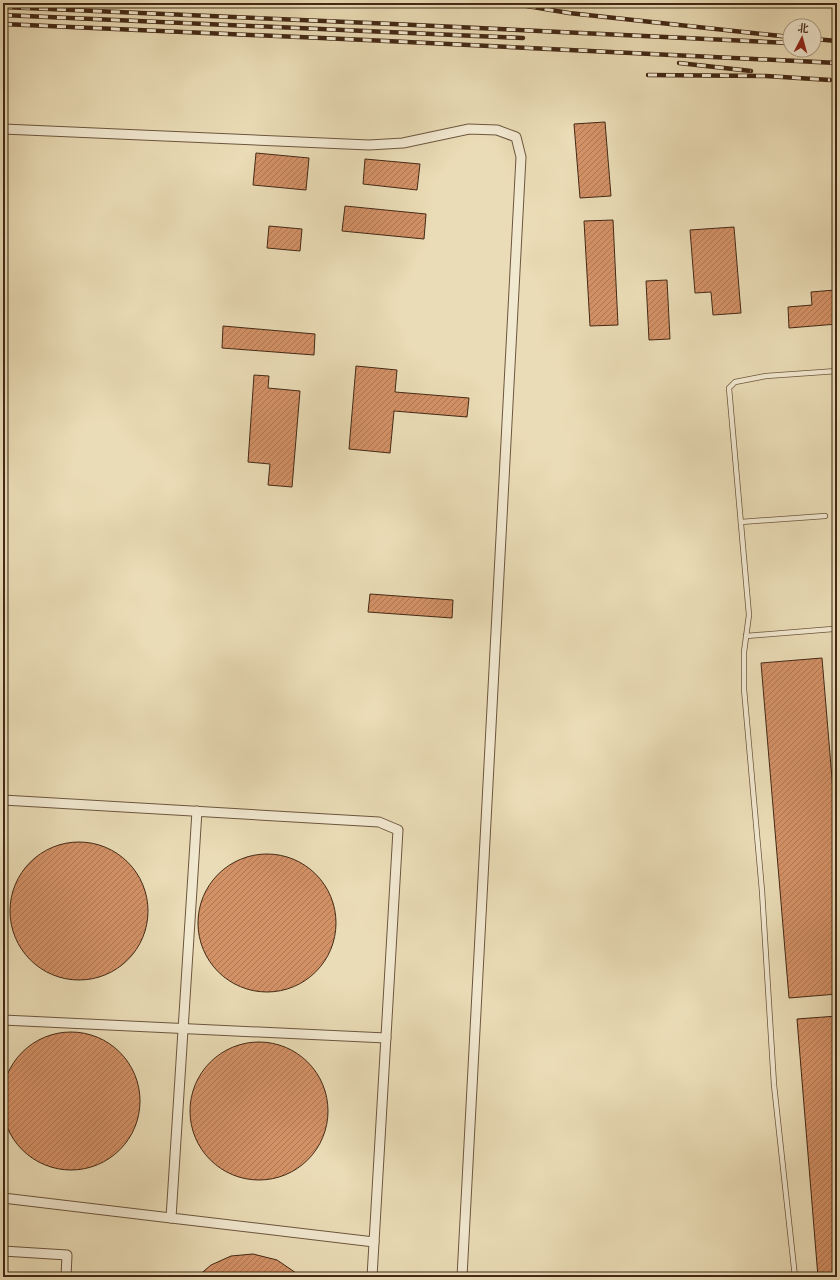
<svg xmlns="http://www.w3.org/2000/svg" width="840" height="1280" font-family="'Libre Bodoni','Noto Serif SC',serif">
  <defs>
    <pattern id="building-hatch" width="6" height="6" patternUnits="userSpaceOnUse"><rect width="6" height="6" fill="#d39166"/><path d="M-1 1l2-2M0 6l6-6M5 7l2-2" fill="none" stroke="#ad7653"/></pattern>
  </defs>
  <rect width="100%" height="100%" fill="#eadcb6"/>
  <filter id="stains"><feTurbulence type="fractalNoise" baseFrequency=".005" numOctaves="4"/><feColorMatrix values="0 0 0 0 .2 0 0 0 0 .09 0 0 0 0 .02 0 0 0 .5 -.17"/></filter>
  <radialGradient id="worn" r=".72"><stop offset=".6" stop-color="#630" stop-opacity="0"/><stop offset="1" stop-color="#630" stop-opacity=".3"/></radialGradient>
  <g fill="url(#building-hatch)" stroke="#432915">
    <polygon points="605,122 611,196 580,198 574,124"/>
    <polygon points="256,153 309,158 306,190 253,185"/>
    <polygon points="365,159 420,164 417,190 363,184"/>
    <polygon points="345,206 426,214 424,239 342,231"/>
    <polygon points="613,220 618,325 590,326 584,221"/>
    <polygon points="269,226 302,229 300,251 267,248"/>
    <polygon points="734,227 741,313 713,315 711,292 695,293 690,230"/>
    <polygon points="667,280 670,339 649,340 646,281"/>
    <polygon points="835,290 836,302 837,302 837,324 789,328 788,307 812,305 811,292"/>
    <polygon points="223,326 315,334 314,355 222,348"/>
    <polygon points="356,366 397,370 395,392 469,398 467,417 394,411 390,453 349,449"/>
    <polygon points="254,375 269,376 268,388 300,391 292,487 268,485 270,464 248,462"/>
    <polygon points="370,594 453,600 452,618 368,612"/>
    <polygon points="822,658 837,839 837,994 789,998 761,663"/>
    <circle cx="79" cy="911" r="69"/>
    <circle cx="267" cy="923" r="69"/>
    <polygon points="837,1016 837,1277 818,1277 797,1019"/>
    <circle cx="71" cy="1101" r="69"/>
    <circle cx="259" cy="1111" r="69"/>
    <polygon points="253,1254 277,1260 302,1277 197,1277 211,1265 231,1256"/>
  </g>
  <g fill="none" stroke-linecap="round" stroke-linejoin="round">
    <g stroke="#6d563d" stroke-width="6">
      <g id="service">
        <polyline points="741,522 825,516"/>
        <polyline points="746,636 833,629"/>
        <polyline points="795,1277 774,1085 762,891 744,689 744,652 749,615 729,388 735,382 766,376 837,371"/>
      </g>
    </g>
    <g stroke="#6d563d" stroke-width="11">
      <g id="minor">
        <polyline points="3,129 369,145 403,143 469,129 497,130 516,137 521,157 462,1277"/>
        <polyline points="3,800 379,822 398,830 372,1277"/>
        <polyline points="197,811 171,1218 374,1242"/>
        <polyline points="3,1020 386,1038"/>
        <polyline points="3,1198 171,1218"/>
        <polyline points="3,1251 67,1255 66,1277"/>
      </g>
    </g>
    <use href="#service" stroke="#f1e8d0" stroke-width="4.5"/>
    <use href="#minor" stroke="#f1e8d0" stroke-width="9"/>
    <g stroke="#432915" stroke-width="4.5">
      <g id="rail">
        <polyline points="509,3 569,13 790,37"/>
        <polyline points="3,7 393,24 790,43"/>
        <polyline points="3,15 523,38"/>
        <polyline points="3,24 366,40 837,63"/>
        <polyline points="814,39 837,41"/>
        <polyline points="679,63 751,71"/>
        <polyline points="648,75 766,76 830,80"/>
      </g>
    </g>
    <use href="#rail" stroke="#f1e8d0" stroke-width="3" stroke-dasharray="9" stroke-linecap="butt"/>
  </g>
  <rect width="840" height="1280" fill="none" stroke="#eadcb6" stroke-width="16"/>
  <rect x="4" y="4" width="832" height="1272" fill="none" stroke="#432915" stroke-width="2"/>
  <rect x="8" y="8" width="824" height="1264" fill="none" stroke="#432915"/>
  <g transform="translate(802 38) rotate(6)"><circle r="19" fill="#f1e8d0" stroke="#ab9c85"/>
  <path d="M0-3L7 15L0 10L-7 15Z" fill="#8f2418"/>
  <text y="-6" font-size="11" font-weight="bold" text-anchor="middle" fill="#432915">北</text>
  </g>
  <rect width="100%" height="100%" filter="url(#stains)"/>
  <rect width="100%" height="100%" fill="url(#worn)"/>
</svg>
